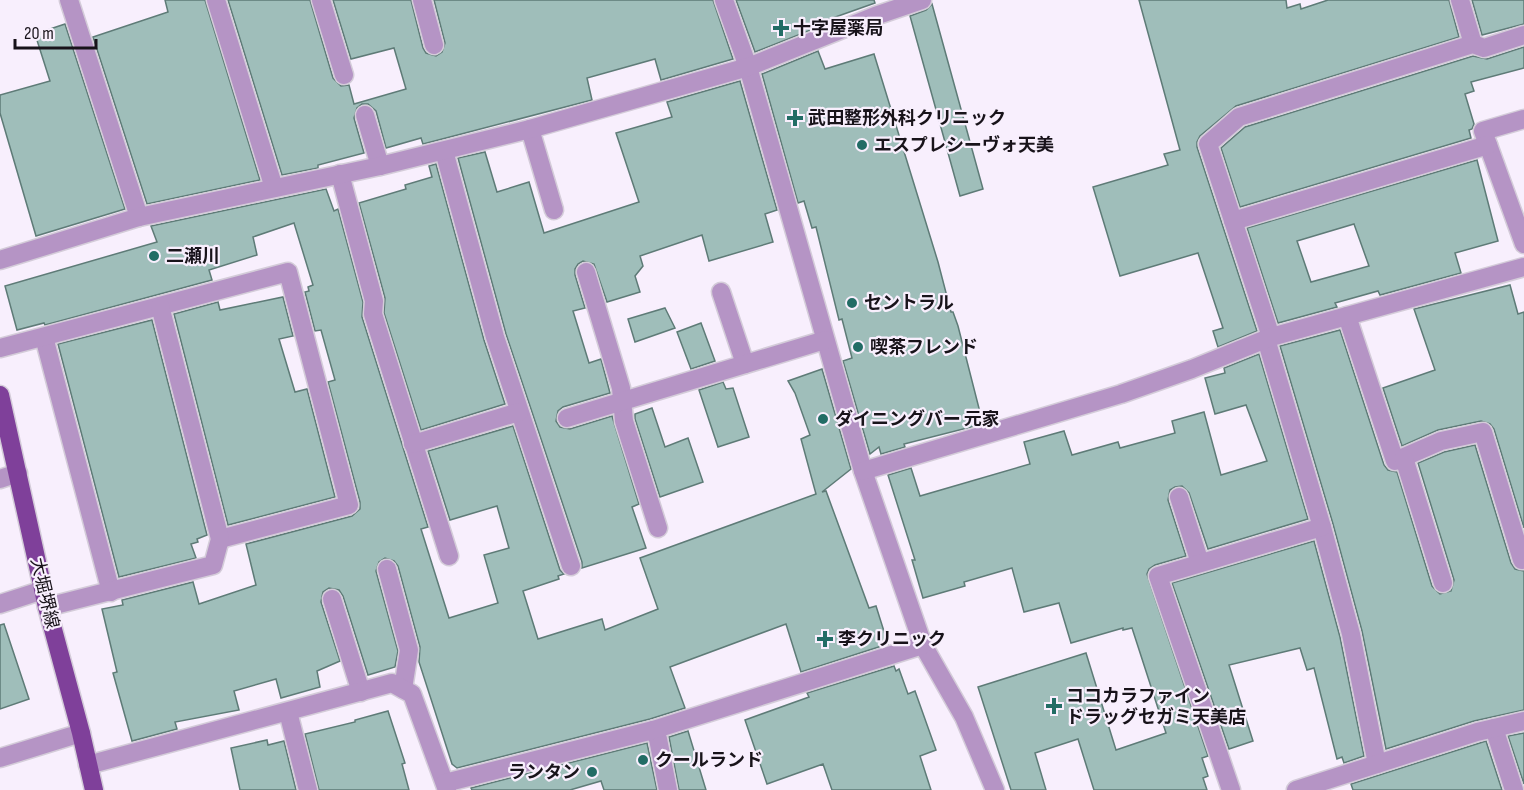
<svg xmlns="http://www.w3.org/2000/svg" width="1524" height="790" font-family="'Sofia Sans Condensed','Noto Sans JP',sans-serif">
  <rect width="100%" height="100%" fill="#f8effd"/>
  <g fill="#9fbeba" stroke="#5e7b77" stroke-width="1.5" fill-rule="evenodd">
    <polygon points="165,0 205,0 260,180 147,204 93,37 168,12"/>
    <polygon points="228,0 310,0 333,78 341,86 349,85 354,104 406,89 394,48 351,59 333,0 411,0 423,48 426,53 436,56 442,52 445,43 434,0 713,0 733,59 661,80 655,59 587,78 592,100 423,144 421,138 386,148 376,111 368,104 362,104 357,108 354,118 364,153 318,165 318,168 282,175"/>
    <polygon points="736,0 874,0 875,3 810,26 811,30 755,52"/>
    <polygon points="1139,0 1286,0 1287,8 1300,4 1301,9 1328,0 1449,0 1459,37 1236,106 1200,136 1197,142 1197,147 1257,331 1218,347 1213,331 1223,328 1198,253 1120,276 1093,187 1168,165 1164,154 1180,150"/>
    <polygon points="1472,0 1524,0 1524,24 1482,35"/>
    <polygon points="932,4 983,189 960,196 910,16 926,10"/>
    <polygon points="65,24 125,209 36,236 0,113 0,95 50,81 35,34"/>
    <polygon points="1524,47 1524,68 1471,82 1474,91 1465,94 1474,124 1472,129 1469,130 1471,138 1240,207 1221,148 1245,127 1473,56 1487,59"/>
    <polygon points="818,51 825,69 874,54 938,262 951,312 953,312 958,326 983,424 904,444 905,447 881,454 879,447 870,454 843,361 852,358 842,319 839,320 816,227 812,228 804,201 798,203 762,74"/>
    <polygon points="740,81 777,210 765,214 773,242 709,261 702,235 640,256 643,266 635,276 640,292 607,302 594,264 583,261 578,264 575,269 575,275 585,308 573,311 589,363 601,359 610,393 563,407 558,411 556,421 560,427 570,429 612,416 639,504 632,507 646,548 582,568 582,562 506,334 458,158 485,152 497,192 529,182 544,233 639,202 616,133 672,117 667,102"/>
    <path d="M1477 160 1498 241 1455 253 1461 273 1380 295 1378 291 1335 303 1337 307 1278 323 1247 228ZM1354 224 1369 266 1311 282 1297 241Z"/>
    <polygon points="436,164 484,340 505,404 421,430 384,313 385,298 359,203 406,189 405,185 432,177 429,166"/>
    <polygon points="326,189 334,211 338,209 363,302 362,317 428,527 421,529 449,618 498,603 484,555 509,548 497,506 450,520 428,451 513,426 560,570 564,574 558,576 559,579 523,591 538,639 602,619 605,630 658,609 640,558 816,494 801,439 810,435 795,393 788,381 822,369 851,469 822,492 826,491 869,608 876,606 888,644 801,672 786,624 670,667 685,708 650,719 457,768 452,764 419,662 420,647 398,566 394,561 385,558 379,562 376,571 398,651 395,667 368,675 343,596 339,590 329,588 323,592 321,602 340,661 317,671 320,687 281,698 276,679 234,691 239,710 175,722 177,729 132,741 113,673 117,672 102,609 123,605 122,600 193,582 199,604 256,585 246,544 352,516 360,509 360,502 328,382 335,380 321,330 315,331 305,292 309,291 308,287 313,285 294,223 253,237 257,255 209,270 212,280 45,325 44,323 17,330 5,286 157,242 151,226"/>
    <polygon points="1510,285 1518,314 1524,312 1524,528 1494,429 1490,424 1481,421 1438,430 1402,446 1383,388 1435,370 1414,309"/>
    <polygon points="283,297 293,336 279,339 295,392 307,389 335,497 228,525 174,314 218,302 220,310"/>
    <polygon points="665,308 675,328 635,342 628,319"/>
    <polygon points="152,320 207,535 197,539 198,542 191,544 196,558 119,577 58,344"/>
    <polygon points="701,323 715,361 691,369 677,332"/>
    <polygon points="1340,330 1384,465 1388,470 1397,472 1432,586 1440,594 1451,591 1454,580 1418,463 1444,452 1475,445 1511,563 1515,569 1524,571 1524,710 1474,721 1386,749 1362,631 1333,524 1280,346"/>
    <polygon points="1259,354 1308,519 1208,549 1189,493 1182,486 1175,487 1170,490 1168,500 1186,556 1155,565 1149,569 1147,574 1208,756 1202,758 1208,776 1203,778 1207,790 1094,790 1078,739 1035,753 1046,790 1011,790 978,687 1086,653 1116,750 1166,733 1132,628 1123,630 1123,628 1071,643 1059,603 1024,612 1012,568 964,582 965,586 923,598 912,560 915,560 888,475 911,468 920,496 1030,464 1024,442 1064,431 1072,455 1118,442 1120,448 1175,433 1172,421 1204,412 1221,475 1267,461 1246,405 1215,414 1205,378 1225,373 1224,368"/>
    <polygon points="723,382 726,389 733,388 749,437 718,447 699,390"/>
    <polygon points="652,408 665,447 688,438 703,482 660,497 635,419 635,414"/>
    <polygon points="1314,541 1340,637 1364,756 1344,763 1342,757 1337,759 1314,668 1307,670 1300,648 1229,665 1253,741 1229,749 1172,583"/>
    <polygon points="4,624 29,699 0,709 0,625"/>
    <polygon points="894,666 896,671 899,669 908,694 915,691 936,750 920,756 931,790 832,790 823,764 767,784 745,720 809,697 807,693"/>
    <polygon points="388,711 405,763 402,764 409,790 319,790 305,734 355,722 355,720"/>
    <polygon points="688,731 706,790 679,790 669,737"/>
    <polygon points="1524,733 1524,784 1508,736"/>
    <polygon points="267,740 268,745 284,741 296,790 240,790 231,748"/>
    <polygon points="1486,741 1502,790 1353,790 1351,784"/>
    <polygon points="647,743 657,790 604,790 601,781 570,790 472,790 471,788"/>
  </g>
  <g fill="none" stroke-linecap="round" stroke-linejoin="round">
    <g stroke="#d4ccd9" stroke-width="21">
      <g id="minor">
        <polyline points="69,0 139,217"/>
        <polyline points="216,0 274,188"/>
        <polyline points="321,0 344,75"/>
        <polyline points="422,0 434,45"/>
        <polyline points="724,0 748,67 863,471 923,645 964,717 995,790"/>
        <polyline points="1460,0 1473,44"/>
        <polyline points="365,115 380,166"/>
        <polyline points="1524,119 1483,131 1524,244"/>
        <polyline points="530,129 554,210"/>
        <polyline points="444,151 495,337 571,566"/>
        <polyline points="340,174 374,301 373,314 449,556"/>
        <polyline points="1233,221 1488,145"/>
        <polyline points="0,260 139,217 380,166 530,129 748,67 875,16 922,0"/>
        <polyline points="586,272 621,388 624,421 658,528"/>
        <polyline points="721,292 745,364"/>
        <polyline points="1347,316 1395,461 1441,441 1483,432 1522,560"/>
        <polyline points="44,337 111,592"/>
        <polyline points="1271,337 1208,144 1239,117 1473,44 1484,48 1524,35"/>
        <polyline points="1266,339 1322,527 1351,634 1377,764"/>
        <polyline points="0,348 288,272 349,505 220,539"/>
        <polyline points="567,418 825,340"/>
        <polyline points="413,444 519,412"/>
        <polyline points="1404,458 1443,583"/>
        <polyline points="863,471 1121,394 1192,369 1271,337 1524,267"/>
        <polyline points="0,479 18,473"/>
        <polyline points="1179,497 1200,563"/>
        <polyline points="387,569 409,650 403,689"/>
        <polyline points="332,599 361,692"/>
        <polyline points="0,604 43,590"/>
        <polyline points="47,607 213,565 220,539 160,306"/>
        <polyline points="288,712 308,790"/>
        <polyline points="1494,728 1514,790"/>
        <polyline points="653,730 658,739 668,790"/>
        <polyline points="0,758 81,733"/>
        <polyline points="88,765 392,683 412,694 447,790"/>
        <polyline points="445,783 653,730 923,645"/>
        <polyline points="1231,790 1158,576 1322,527"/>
        <polyline points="1296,790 1477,732 1524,721"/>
      </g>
    </g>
    <g stroke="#d4ccd9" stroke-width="21">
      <polyline id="major" points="0,395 47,607 81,733 94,790"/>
    </g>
    <use href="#minor" stroke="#b594c5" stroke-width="18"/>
    <use href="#major" stroke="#7f409a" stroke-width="18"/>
  </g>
  <g fill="#226c65" stroke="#f8effd" stroke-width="2">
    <path d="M778 19h6v6h6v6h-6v6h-6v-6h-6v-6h6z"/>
    <path d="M792 109h6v6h6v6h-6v6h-6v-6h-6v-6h6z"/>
    <circle cx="862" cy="145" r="6"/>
    <circle cx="154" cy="256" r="6"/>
    <circle cx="852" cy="303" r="6"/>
    <circle cx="858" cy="347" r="6"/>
    <circle cx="823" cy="419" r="6"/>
    <path d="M822 630h6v6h6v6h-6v6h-6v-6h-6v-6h6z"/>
    <path d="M1051 697h6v6h6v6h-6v6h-6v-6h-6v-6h6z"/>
    <circle cx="643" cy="760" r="6"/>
    <circle cx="592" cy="772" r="6"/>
  </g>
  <g text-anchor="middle" stroke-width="4.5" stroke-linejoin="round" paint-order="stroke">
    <g font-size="18" font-weight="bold" fill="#18131a" stroke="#f8effd" text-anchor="start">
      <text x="793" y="34">十字屋薬局</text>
      <text x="808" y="124">武田整形外科クリニック</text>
      <text x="874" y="151">エスプレシーヴォ天美</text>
      <text x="166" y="262">二瀬川</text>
      <text x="864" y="309">セントラル</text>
      <text x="870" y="353">喫茶フレンド</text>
      <text x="835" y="425">ダイニングバー 元家</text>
      <text x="838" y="645">李クリニック</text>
      <text x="1066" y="702">ココカラファイン<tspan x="1066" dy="21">ドラッグセガミ天美店</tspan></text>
      <text x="655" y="766">クールランド</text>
      <text x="580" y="778" text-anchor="end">ランタン</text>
    </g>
    <g font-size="18" fill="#18131a" stroke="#f8effd">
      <text transform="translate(45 593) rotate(77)" y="6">大堀堺線</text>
    </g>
  </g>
  <path d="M15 39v9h81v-9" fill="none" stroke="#18131a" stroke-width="3"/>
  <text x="24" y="39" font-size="18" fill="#18131a" stroke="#f8effd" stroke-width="4.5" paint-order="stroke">20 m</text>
</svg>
